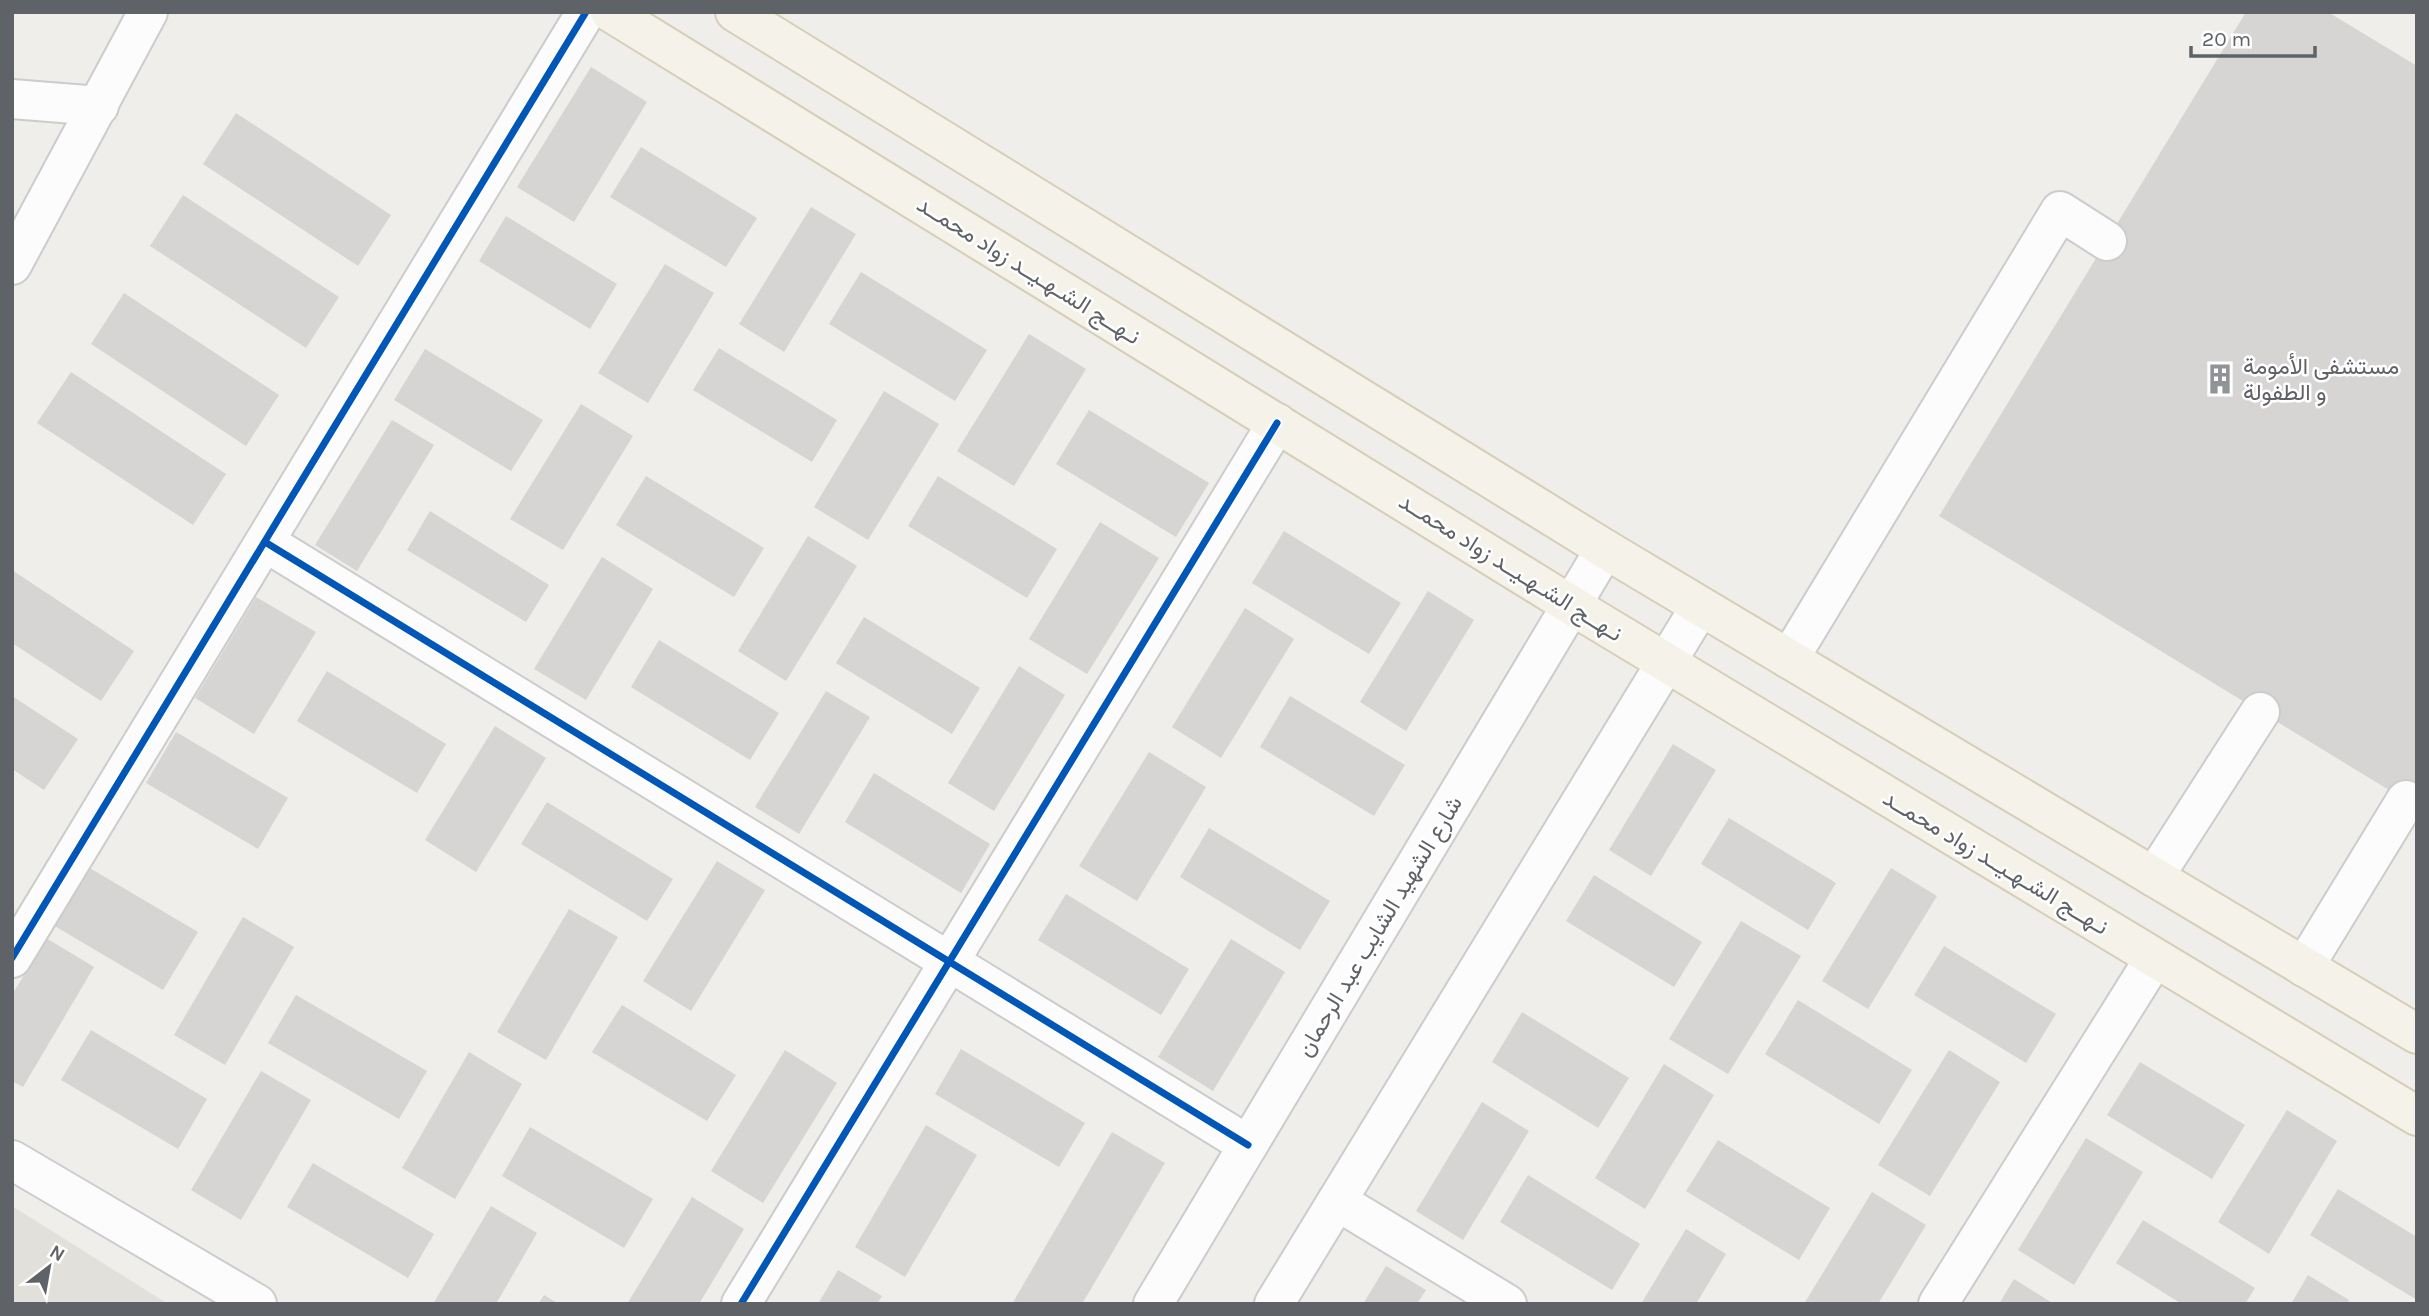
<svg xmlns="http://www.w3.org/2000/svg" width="2429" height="1316" font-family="Karla,Vazirmatn,sans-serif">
  <rect width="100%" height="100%" fill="#efeeea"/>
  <polygon fill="#e2e0da" points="12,1206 168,1304 12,1304"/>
  <g fill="#d6d5d3">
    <polygon points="2246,12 2328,12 2417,66 2417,807 1939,516"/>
    <polygon points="591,67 647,102 574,222 517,187"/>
    <polygon points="236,113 391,215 358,266 203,164"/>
    <polygon points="641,147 757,218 726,267 610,197"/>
    <polygon points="183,195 339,297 306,348 150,246"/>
    <polygon points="811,207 856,234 784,352 739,324"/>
    <polygon points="506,216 617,284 590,329 479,261"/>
    <polygon points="665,264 714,293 648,403 598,373"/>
    <polygon points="861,272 987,350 955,401 829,324"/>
    <polygon points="124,293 279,395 246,446 91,344"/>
    <polygon points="1029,334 1086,369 1014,486 957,451"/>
    <polygon points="719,348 837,420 812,462 693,390"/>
    <polygon points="425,349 543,420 511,471 394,400"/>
    <polygon points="71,372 226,474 193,525 37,423"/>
    <polygon points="884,391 939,424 868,540 814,507"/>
    <polygon points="581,404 633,436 563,550 510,519"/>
    <polygon points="1089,410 1209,483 1176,537 1056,464"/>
    <polygon points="392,420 434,445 357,571 315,545"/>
    <polygon points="646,476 764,548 734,597 616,525"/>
    <polygon points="938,476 1057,549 1027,598 908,526"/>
    <polygon points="430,511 549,585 526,622 407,550"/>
    <polygon points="1100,522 1159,558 1087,674 1029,639"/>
    <polygon points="1284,531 1401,603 1369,654 1252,583"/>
    <polygon points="808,536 857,566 786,681 738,651"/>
    <polygon points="602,557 653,589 586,700 534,669"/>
    <polygon points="12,570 134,651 101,701 12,643"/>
    <polygon points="1428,591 1474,620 1406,731 1360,702"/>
    <polygon points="256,597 316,632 254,734 195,698"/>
    <polygon points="1245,608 1294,639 1221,758 1172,727"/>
    <polygon points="864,617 980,688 952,734 836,663"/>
    <polygon points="659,640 779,713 750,760 631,687"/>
    <polygon points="1019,666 1065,695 994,811 948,783"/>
    <polygon points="327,671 446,744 417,793 297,721"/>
    <polygon points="826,691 870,717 799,834 755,807"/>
    <polygon points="12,696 78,739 44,790 12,769"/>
    <polygon points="1290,696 1405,765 1374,816 1260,747"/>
    <polygon points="495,726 546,758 476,872 425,840"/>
    <polygon points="176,732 288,798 258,849 146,783"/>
    <polygon points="1673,744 1716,770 1651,876 1609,850"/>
    <polygon points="1149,752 1206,787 1137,901 1079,866"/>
    <polygon points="874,773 990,844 961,893 845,822"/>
    <polygon points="547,802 673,879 647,921 521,844"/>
    <polygon points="1729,818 1836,883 1808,930 1701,864"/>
    <polygon points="1209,828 1330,901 1300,950 1180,877"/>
    <polygon points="717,861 765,890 691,1011 643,981"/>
    <polygon points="88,867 198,932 163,990 53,925"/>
    <polygon points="1891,868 1937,896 1868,1009 1822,981"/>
    <polygon points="1594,875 1702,942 1674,987 1566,921"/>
    <polygon points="1066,894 1189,969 1161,1015 1038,940"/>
    <polygon points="569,909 618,937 546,1060 497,1032"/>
    <polygon points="243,917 294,947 225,1065 174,1035"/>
    <polygon points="1741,921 1801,956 1728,1074 1669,1039"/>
    <polygon points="46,938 94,967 23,1087 12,1081 12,995"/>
    <polygon points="1231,939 1285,972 1213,1091 1158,1057"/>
    <polygon points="1944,946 2056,1014 2026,1063 1914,995"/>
    <polygon points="296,995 427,1071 399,1119 268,1043"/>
    <polygon points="1798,1000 1912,1070 1879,1124 1765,1054"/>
    <polygon points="622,1005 736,1075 707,1121 592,1052"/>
    <polygon points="1522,1012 1629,1078 1598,1128 1492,1062"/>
    <polygon points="91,1030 207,1099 178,1149 61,1080"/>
    <polygon points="961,1049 1085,1123 1059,1167 935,1094"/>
    <polygon points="785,1050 837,1083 763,1203 711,1171"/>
    <polygon points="1949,1050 2000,1082 1930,1196 1878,1165"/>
    <polygon points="469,1052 522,1084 455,1199 402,1168"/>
    <polygon points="2140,1062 2245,1125 2212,1179 2107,1115"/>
    <polygon points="1664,1064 1714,1095 1645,1209 1595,1178"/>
    <polygon points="261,1071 311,1100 241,1220 191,1190"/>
    <polygon points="1482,1102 1529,1131 1463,1240 1416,1211"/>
    <polygon points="2287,1110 2337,1141 2269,1254 2218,1222"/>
    <polygon points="926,1125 977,1155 905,1277 855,1247"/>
    <polygon points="530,1127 653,1199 624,1248 502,1176"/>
    <polygon points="1112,1132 1165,1163 1082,1304 1012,1304"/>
    <polygon points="2086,1138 2143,1172 2074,1285 2018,1250"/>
    <polygon points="1718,1140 1830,1208 1799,1260 1686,1191"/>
    <polygon points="313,1163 434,1234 408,1278 287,1207"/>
    <polygon points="1528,1175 1640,1244 1612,1290 1500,1222"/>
    <polygon points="2338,1189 2417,1237 2417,1300 2310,1235"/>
    <polygon points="1872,1192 1926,1225 1878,1304 1804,1304"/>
    <polygon points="692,1197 744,1229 699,1304 627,1304"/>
    <polygon points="491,1206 537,1233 496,1304 433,1304"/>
    <polygon points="2143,1220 2255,1288 2245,1304 2182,1304 2116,1263"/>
    <polygon points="1686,1229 1726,1254 1696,1304 1641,1304"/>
    <polygon points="1386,1266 1426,1290 1417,1304 1363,1304"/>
    <polygon points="838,1270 882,1296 877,1304 818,1304"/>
    <polygon points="2308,1275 2349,1300 2347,1304 2291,1304"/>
    <polygon points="2014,1279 2054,1304 1999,1304"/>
    <polygon points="544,1295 559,1304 538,1304"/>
  </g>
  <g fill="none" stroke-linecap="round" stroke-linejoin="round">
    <g stroke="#cbcccc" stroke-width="42">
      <g id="minor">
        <polyline points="12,99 99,106"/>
        <polyline points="12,265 148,12"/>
        <polyline points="265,542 1248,1145"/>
        <polyline points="1789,659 2060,211 2107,241"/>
        <polyline points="2154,877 2260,712"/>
        <polyline points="12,958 586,12"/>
        <polyline points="2304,967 2406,800"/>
        <polyline points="12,1160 257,1304"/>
        <polyline points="1337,1201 1507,1304"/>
        <polyline points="741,1304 1277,423"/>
        <polyline points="1153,1304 1605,549"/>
        <polyline points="1274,1304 1700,607"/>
        <polyline points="1938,1304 2154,959"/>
      </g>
    </g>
    <g stroke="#d7ceb8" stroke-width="42">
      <g id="major">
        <polyline points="610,12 1571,605 2417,1116"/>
        <polyline points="735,12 1605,549 2417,1034"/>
      </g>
    </g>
    <use href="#minor" stroke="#fdfcfc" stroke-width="38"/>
    <use href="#major" stroke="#f4f2e9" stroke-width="38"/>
    <g stroke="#fff" stroke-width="11">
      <g id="cycleway">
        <polyline points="265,542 1248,1145"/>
        <polyline points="12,958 586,12"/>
        <polyline points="741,1304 1277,423"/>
      </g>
    </g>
    <use href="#cycleway" stroke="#0057b8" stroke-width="7"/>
  </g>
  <defs>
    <g id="building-bare" transform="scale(2.415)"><path d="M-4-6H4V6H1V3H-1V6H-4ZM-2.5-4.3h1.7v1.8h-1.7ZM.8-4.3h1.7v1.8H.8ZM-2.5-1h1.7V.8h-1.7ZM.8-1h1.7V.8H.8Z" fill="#919496" stroke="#fff" stroke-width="2.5" paint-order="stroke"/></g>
  </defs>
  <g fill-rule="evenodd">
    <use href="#building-bare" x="2220" y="379"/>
  </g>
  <g text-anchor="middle" stroke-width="5" stroke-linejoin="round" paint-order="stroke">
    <g font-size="23" fill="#5f6368" stroke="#fff">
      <text transform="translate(1029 270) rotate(32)" y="8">نـهــج الشـهـيــد زواد محمــد</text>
      <text transform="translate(1511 567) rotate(32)" y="8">نـهــج الشـهـيــد زواد محمــد</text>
      <text transform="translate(1996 862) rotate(31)" y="8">نـهــج الشـهـيــد زواد محمــد</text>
      <text transform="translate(1379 926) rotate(-59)" y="8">شارع الشهيد الشايب عبد الرحمان</text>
    </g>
    <g font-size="23" fill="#5f6368" stroke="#fff" text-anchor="start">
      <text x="2243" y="374">مستشفى الأمومة<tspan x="2243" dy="26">و الطفولة</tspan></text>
    </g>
  </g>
  <rect width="2429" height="1316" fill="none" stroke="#5f6368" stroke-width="28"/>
  <g transform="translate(49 1267) rotate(31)" stroke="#ffffff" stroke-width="5" paint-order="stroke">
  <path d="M0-5L12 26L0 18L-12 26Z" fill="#5f6368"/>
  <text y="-10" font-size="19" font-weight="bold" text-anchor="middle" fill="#5f6368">N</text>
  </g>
  <path d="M2191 46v10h124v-10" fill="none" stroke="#5f6368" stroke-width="3.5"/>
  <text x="2202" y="46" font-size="21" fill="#5f6368" stroke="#ffffff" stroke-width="5" paint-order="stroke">20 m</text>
</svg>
